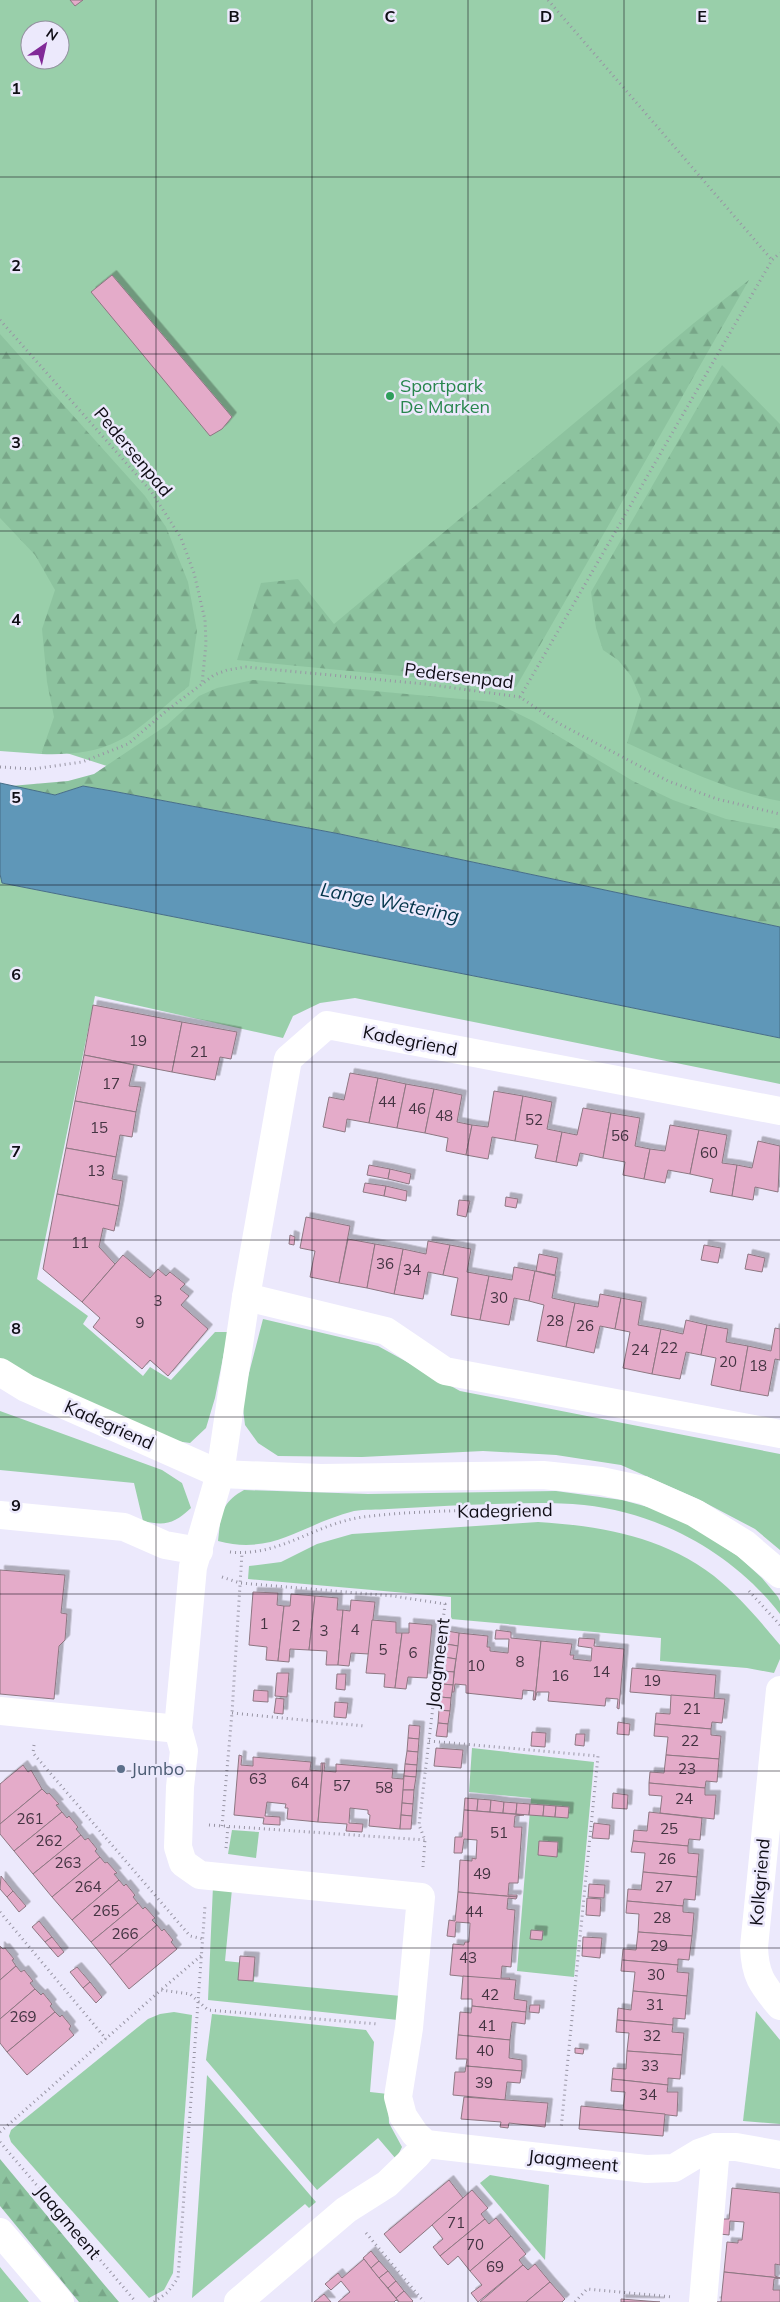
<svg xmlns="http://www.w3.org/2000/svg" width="780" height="2302" font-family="Mulish,sans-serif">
  <defs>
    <pattern id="forest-firs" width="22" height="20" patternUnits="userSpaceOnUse" patternTransform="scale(1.25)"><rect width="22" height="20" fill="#8dc39f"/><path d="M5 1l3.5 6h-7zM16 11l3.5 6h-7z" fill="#78a688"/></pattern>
    <filter id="shadow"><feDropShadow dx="4.5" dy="-4.5" stdDeviation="0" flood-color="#0004"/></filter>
  </defs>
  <rect width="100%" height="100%" fill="#ece9fc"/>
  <g fill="#99cfaa" fill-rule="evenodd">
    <path d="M0 0H780V902L181 790 45 746 41 754 0 751ZM30 30H60V60H30Z"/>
    <polygon points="0,874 2,883 540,989 780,1038 780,1084 355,998 320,1003 293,1016 283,1038 95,996 37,1279 88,1316 83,1324 143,1376 150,1367 171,1380 215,1332 228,1332 215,1398 206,1428 190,1443 176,1441 0,1364"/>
    <polygon points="263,1319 378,1346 460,1391 780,1454 780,1550 755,1529 698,1499 621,1465 556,1455 483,1451 362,1457 278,1456 258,1443 245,1425 242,1400"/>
    <path d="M0 1411 162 1470 182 1483 191 1508C174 1524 165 1526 143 1521L134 1483 0 1470Z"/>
    <path d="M244 1490 368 1494 556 1491 622 1500 659 1510 690 1524 739 1557 762 1578 778 1597 780 1601V1614C734 1554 660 1513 584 1505 544 1501 504 1504 463 1505 438 1506 413 1508 388 1509 377 1510 365 1509 354 1511 302 1524 274 1556 218 1541 221 1516 220 1503 244 1490Z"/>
    <path d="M538 1522C601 1526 662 1536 714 1576 739 1596 760 1621 780 1645V1659L774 1673 747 1668 660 1661 661 1638 451 1619V1597L248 1579 249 1566 281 1562 317 1544 352 1534Z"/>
    <polygon points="472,1748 594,1762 574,1977 517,1971 531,1798 469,1792"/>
    <polygon points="232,1830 259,1832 256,1858 228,1854"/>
    <polygon points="213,1886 232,1889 225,1961 255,1964 254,1982 401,1996 398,2020 208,2000"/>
    <polygon points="756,2011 780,2040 780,2124 743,2121"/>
    <polygon points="174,2012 192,2015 173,2273 164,2290 149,2298 11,2142 9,2136 11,2130 148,2019 160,2014"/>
    <polygon points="212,2014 366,2030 374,2042 370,2092 388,2094 389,2123 402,2147 396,2159 378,2138 317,2190 206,2060"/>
    <polygon points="207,2075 316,2202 309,2208 305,2204 192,2298"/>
    <polygon points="490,2175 549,2185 545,2260 480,2183"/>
    <polygon points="0,2267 4,2272 29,2302 0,2302"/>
  </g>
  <g fill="url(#forest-firs)">
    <polygon points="749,280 516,687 237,660 261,583 298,579 334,624 694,323"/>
    <path d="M0 334 145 496 166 527 188 582 197 631 189 686C168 702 141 730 118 741 95 753 67 755 41 754L54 717 47 682 42 629 55 590 35 555 0 518Z"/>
    <path d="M722 365 780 424V801C725 790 677 766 627 743L641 699 631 676 618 660 603 650 596 628 591 592Z"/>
    <polygon points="253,680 494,702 533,721 633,781 673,800 726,819 780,829 780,927 340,834 112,791 83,786 55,795 11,786 68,781 94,774 167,725 199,696 217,688"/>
    <polygon points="0,2159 102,2282 119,2302 79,2302 0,2206"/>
  </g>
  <polygon fill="#5f97b8" stroke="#476e87" points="0,783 55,795 83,786 112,791 340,834 780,927 780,1038 540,989 2,883 0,874"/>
  <g fill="#e4abc9" stroke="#8d7782" filter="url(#shadow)">
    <polygon points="70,0 83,0 75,6"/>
    <polygon points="112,275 232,417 222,429 210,436 91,292"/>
    <polygon points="93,1005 182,1022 172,1072 84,1055"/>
    <polygon points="182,1022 237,1032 231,1059 220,1057 215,1080 172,1072"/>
    <polygon points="84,1055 134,1065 129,1086 141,1087 136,1112 75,1101"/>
    <polygon points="350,1073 378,1078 369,1123 347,1119 345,1132 323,1127 329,1097 344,1100"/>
    <polygon points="378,1078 406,1084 397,1128 369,1123"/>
    <polygon points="406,1084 434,1089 425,1133 397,1128"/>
    <polygon points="434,1089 462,1095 457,1122 472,1125 466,1155 446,1151 448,1138 425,1133"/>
    <polygon points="494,1091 523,1096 515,1141 492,1137 488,1159 466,1155 472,1125 488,1127"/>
    <polygon points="523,1096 552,1102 547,1129 562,1132 556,1162 535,1158 538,1145 515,1141"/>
    <polygon points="75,1101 136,1112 132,1137 120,1135 116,1157 66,1148"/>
    <polygon points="583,1108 611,1113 603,1158 580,1153 577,1166 556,1162 562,1132 577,1135"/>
    <polygon points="611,1113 640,1118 635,1146 650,1149 644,1179 623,1175 625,1162 603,1158"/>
    <polygon points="670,1125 699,1130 690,1174 668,1170 665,1183 644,1179 650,1149 665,1151"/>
    <polygon points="699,1130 727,1135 722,1163 737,1165 732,1196 710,1192 713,1179 690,1174"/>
    <polygon points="758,1141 780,1146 778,1192 755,1187 753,1200 732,1196 737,1165 752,1168"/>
    <polygon points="66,1148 116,1157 112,1179 123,1181 119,1206 57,1194"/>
    <polygon points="369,1165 390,1169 388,1179 367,1175"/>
    <polygon points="390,1169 411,1174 409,1184 388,1179"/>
    <polygon points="365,1183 386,1186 384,1196 363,1192"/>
    <polygon points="386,1186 407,1191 406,1201 384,1196"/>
    <polygon points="57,1194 119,1206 114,1231 103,1228 99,1247 115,1264 82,1302 43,1269"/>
    <polygon points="506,1197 518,1199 516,1208 505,1206"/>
    <polygon points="459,1200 470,1201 466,1217 457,1215"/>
    <polygon points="306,1217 350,1226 339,1283 310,1277 315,1251 300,1248"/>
    <polygon points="290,1235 295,1237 294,1245 289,1244"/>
    <polygon points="348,1239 375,1244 367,1288 339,1283"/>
    <polygon points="428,1241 450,1245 443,1275 428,1272 423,1299 394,1294 403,1249 426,1254"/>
    <polygon points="375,1244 403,1249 394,1294 367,1288"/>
    <polygon points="450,1245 471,1249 467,1272 489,1276 480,1320 451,1315 458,1278 443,1275"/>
    <polygon points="704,1245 721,1248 718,1263 701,1260"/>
    <polygon points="539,1254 558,1258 555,1275 536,1271"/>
    <polygon points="748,1254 765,1258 762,1272 745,1269"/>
    <polygon points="123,1255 150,1278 158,1269 166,1276 170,1272 185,1284 180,1289 189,1296 181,1305 208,1329 168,1376 150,1360 142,1369 93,1327 100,1318 82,1302"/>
    <polygon points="514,1267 535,1271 529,1301 514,1298 509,1325 480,1320 489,1276 512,1280"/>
    <polygon points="535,1271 556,1276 552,1298 575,1303 566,1347 537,1341 544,1305 529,1301"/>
    <polygon points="600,1294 621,1298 615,1329 600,1326 594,1353 566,1347 575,1303 598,1307"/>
    <polygon points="621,1298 642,1302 638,1325 661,1329 652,1374 623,1368 630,1332 615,1329"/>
    <polygon points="686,1320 707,1325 701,1355 686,1352 680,1379 652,1374 661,1329 683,1334"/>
    <polygon points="707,1325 728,1329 726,1342 748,1346 740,1391 711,1385 716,1358 701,1355"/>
    <polygon points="775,1328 780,1329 780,1360 775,1359 768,1396 740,1391 748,1346 771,1351"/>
    <polygon points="0,1570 65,1575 61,1613 67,1614 65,1640 59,1646 54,1699 0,1694"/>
    <polygon points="253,1592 278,1593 277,1605 284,1606 278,1661 266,1660 267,1647 249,1645"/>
    <polygon points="291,1594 315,1596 309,1650 290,1649 289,1662 278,1661 284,1606 290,1606"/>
    <polygon points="315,1596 338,1598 337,1610 343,1610 338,1665 326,1665 327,1651 309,1650"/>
    <polygon points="351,1600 375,1602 369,1654 351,1653 349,1666 338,1665 343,1610 350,1611"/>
    <polygon points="372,1620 396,1622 396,1633 402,1633 395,1688 384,1687 385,1674 366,1673"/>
    <polygon points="409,1623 432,1625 427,1678 408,1677 406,1689 395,1688 402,1633 409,1633"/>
    <polygon points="496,1630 511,1632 511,1638 541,1641 535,1700 533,1700 534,1691 523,1690 522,1699 466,1693 466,1685 455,1684 454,1692 452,1692 459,1633 488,1636 487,1647 490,1647 490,1651 508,1653 509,1639 495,1639"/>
    <polygon points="447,1631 459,1633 458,1646 446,1644"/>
    <polygon points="579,1638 595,1639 594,1646 624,1649 619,1709 617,1708 618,1699 606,1698 605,1706 548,1701 549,1692 537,1692 535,1700 541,1641 572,1644 570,1655 574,1655 573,1659 591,1661 592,1648 578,1646"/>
    <polygon points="446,1644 458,1646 456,1659 444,1657"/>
    <polygon points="444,1657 456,1659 454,1672 443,1671"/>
    <polygon points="632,1668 716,1675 714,1699 630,1692"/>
    <polygon points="443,1671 454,1672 453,1685 442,1684"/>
    <polygon points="277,1673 289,1673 287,1697 275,1696"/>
    <polygon points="337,1674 346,1674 345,1690 336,1689"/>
    <polygon points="442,1684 453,1685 451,1698 440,1697"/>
    <polygon points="254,1690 268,1691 268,1702 253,1701"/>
    <polygon points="671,1695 725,1699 722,1723 712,1722 711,1729 655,1724 656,1713 670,1714"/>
    <polygon points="440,1697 451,1698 450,1711 439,1710"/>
    <polygon points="276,1698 284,1699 283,1714 274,1713"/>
    <polygon points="335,1702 348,1703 346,1718 334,1717"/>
    <polygon points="439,1710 450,1711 448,1724 438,1723"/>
    <polygon points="618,1722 630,1724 629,1735 617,1734"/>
    <polygon points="438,1723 448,1724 447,1737 436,1736"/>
    <polygon points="655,1724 711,1729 711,1735 721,1736 719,1759 666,1755 668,1737 654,1736"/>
    <polygon points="409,1725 420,1726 419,1739 408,1738"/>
    <polygon points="532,1732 546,1733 545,1747 531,1746"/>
    <polygon points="576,1734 585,1734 584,1746 575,1745"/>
    <polygon points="408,1738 419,1739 418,1752 407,1751"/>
    <polygon points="436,1748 463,1750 461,1768 434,1766"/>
    <polygon points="407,1751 418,1752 417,1765 405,1764"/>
    <polygon points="239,1755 242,1756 241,1765 253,1766 253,1757 311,1762 310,1770 321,1771 321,1763 323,1763 318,1822 287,1819 288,1808 285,1808 286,1804 267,1802 265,1816 280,1817 280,1825 263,1824 264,1818 234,1815"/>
    <polygon points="666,1755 719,1759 717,1782 706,1781 705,1788 649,1783 650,1772 664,1773"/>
    <polygon points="323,1763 325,1763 324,1771 336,1772 336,1764 393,1769 392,1778 403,1779 405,1770 400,1829 369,1826 370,1815 368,1814 368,1810 350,1808 349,1823 363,1824 362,1832 346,1831 347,1824 318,1822"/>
    <polygon points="405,1764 417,1765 416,1777 404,1776"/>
    <polygon points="23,1765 28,1772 31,1770 42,1789 0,1824 0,1784"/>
    <polygon points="404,1776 416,1777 414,1790 403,1790"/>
    <polygon points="649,1783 705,1788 705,1795 716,1795 714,1819 660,1813 662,1796 649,1795"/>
    <polygon points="42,1789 47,1794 49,1793 59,1804 56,1805 62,1812 14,1851 0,1834 0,1824"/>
    <polygon points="403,1790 414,1790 413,1804 402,1803"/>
    <polygon points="613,1793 628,1795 627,1809 612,1808"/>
    <polygon points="465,1798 478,1799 477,1811 464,1810"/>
    <polygon points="478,1799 491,1800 490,1812 477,1811"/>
    <polygon points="491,1800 504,1802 503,1813 490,1812"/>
    <polygon points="504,1802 517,1803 516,1814 503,1813"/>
    <polygon points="402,1803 413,1804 412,1816 401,1815"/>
    <polygon points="517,1803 530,1804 529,1815 516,1814"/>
    <polygon points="530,1804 544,1805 543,1816 529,1815"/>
    <polygon points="544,1805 556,1806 555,1817 543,1816"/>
    <polygon points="556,1806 569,1807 568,1818 555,1817"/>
    <polygon points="464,1810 524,1815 515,1816 514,1827 522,1827 518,1883 509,1883 508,1895 517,1895 517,1897 458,1892 460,1860 472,1861 472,1858 476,1859 477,1840 464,1839 462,1853 454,1853 455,1837 462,1837"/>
    <polygon points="62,1812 67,1818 69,1816 78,1827 76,1829 81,1835 33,1874 14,1851"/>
    <polygon points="649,1812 702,1818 700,1840 689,1839 688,1846 633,1841 634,1830 647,1831"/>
    <polygon points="401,1815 412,1816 411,1829 400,1829"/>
    <polygon points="594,1823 610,1825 609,1839 592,1838"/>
    <polygon points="81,1835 85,1840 88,1838 97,1849 95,1851 100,1857 52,1897 33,1874"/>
    <polygon points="539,1841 558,1842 557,1857 538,1855"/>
    <polygon points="633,1841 688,1846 688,1853 699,1854 697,1877 643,1872 645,1853 631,1852"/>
    <polygon points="100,1857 105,1863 107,1862 117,1873 114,1874 119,1880 72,1920 52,1897"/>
    <polygon points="643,1872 697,1877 695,1900 684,1899 683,1906 627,1901 628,1889 641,1890"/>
    <polygon points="1,1876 13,1891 7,1897 0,1889"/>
    <polygon points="119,1880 124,1886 126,1884 135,1895 133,1897 138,1903 91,1942 72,1920"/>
    <polygon points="589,1884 605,1885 604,1898 588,1897"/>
    <polygon points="13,1891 26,1906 19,1912 7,1897"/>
    <polygon points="458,1892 517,1897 516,1899 508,1898 507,1909 515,1910 511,1967 502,1966 501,1978 510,1978 509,1981 450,1975 453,1944 464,1945 465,1942 469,1942 470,1923 456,1922 455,1937 447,1936 449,1920 455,1921"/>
    <polygon points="587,1898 601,1899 600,1916 586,1915"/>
    <polygon points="627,1901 683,1906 683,1912 694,1913 692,1936 638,1932 639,1914 626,1913"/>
    <polygon points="138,1903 143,1909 145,1907 155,1918 152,1920 157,1925 110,1965 91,1942"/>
    <polygon points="39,1921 52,1937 45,1942 32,1927"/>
    <polygon points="157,1925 162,1931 164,1929 173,1940 171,1942 177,1949 129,1989 110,1965"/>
    <polygon points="531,1930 543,1931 542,1940 530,1939"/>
    <polygon points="638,1932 692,1936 689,1960 678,1959 678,1965 622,1960 623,1949 636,1950"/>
    <polygon points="52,1937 64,1952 58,1957 45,1942"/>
    <polygon points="583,1937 602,1938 600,1958 582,1956"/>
    <polygon points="0,1946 3,1949 5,1948 14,1959 12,1960 16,1966 0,1980"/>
    <polygon points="240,1956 255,1957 253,1981 238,1980"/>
    <polygon points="622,1960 678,1965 677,1972 689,1973 687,1996 633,1991 635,1972 621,1971"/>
    <polygon points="16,1966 21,1972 24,1970 33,1981 30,1983 35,1989 0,2019 0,1980"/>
    <polygon points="77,1967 90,1982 83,1988 70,1972"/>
    <polygon points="463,1976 516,1980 514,1999 527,2001 526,2012 472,2006 472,1999 461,1999"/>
    <polygon points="90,1982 102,1997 96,2003 83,1988"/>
    <polygon points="35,1989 41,1995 43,1993 52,2004 50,2006 55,2012 7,2052 0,2043 0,2019"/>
    <polygon points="633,1991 687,1996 685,2019 673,2018 673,2025 617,2020 618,2008 631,2010"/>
    <polygon points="530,2005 540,2005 539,2013 529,2012"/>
    <polygon points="472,2006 526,2012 525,2024 512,2022 510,2040 458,2035 460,2012 471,2013"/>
    <polygon points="55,2012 60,2017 62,2015 71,2026 69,2029 74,2035 27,2075 7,2052"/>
    <polygon points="617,2020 673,2025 672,2032 684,2033 682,2055 627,2051 629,2033 616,2032"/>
    <polygon points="458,2035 510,2040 509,2058 522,2060 522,2071 466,2066 467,2059 456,2059"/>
    <polygon points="575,2048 584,2049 583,2054 575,2053"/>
    <polygon points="627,2051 682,2055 680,2079 668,2078 668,2085 612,2079 613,2068 626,2069"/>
    <polygon points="466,2066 522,2071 520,2083 507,2082 505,2100 453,2095 455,2072 465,2072"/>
    <polygon points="612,2079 668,2085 667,2092 678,2092 677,2116 623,2110 625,2092 611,2091"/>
    <polygon points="464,2097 548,2103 545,2127 509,2123 508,2128 500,2127 501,2122 461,2119"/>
    <polygon points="581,2106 665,2114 663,2136 579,2129"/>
    <polygon points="449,2180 463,2198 400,2253 384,2234"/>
    <polygon points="732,2188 780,2193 780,2265 775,2264 775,2276 780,2278 724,2272 727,2242 738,2243 738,2240 742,2240 744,2222 730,2221 729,2235 720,2234 723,2219 729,2219"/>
    <polygon points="472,2190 488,2208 481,2214 485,2219 440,2256 433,2247 443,2239 432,2225"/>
    <polygon points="496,2218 511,2236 470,2271 458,2256 448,2265 440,2256 485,2219 489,2224"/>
    <polygon points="511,2236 526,2254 519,2260 523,2265 478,2302 471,2293 482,2285 470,2271"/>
    <polygon points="371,2251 379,2261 371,2268 363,2258"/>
    <polygon points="364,2259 371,2268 399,2302 396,2300 394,2302 338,2302 350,2292 341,2281 331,2290 325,2284 338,2273 342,2278"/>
    <polygon points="379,2261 388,2271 379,2278 371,2268"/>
    <polygon points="535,2264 550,2282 526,2302 480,2302 523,2265 528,2270"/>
    <polygon points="388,2271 396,2281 388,2288 379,2278"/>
    <polygon points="724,2272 780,2278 774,2279 773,2290 780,2290 780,2302 715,2302 721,2302"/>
    <polygon points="396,2281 404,2291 396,2298 388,2288"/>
    <polygon points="550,2282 565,2299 562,2302 526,2302"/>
    <polygon points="404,2291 413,2301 412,2302 399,2302 396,2298"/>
    <polygon points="324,2294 331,2302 314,2302"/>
    <polygon points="621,2299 660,2302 621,2302"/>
  </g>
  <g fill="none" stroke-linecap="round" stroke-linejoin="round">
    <g stroke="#9895a4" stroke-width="3" stroke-dasharray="1 4" stroke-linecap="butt">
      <polyline points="548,0 772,260"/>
      <polyline points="0,320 151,491 181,538 194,573 205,620 206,644 202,684"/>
      <polyline points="520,697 772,260 780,253"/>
      <polyline points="0,767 33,769 82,762 128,744 166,711 214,675 227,670 246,667 425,684 520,697 558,723 668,781 717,799 780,814"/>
      <polyline points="531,1509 550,1509"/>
      <path d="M230 1552C280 1557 314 1524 363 1517 409 1511 458 1511 505 1509"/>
      <polyline points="222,1577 240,1583 393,1596 445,1604 419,1825 425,1840 423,1867"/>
      <polyline points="749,1591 780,1625"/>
      <polyline points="232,1713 364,1726"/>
      <polyline points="429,1741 598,1756 561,2129"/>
      <polyline points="34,1745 33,1753 190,1936 203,1939"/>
      <polyline points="209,1825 425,1840"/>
      <polyline points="222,1826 232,1713 242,1553"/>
      <polyline points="226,1848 228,1826"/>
      <polyline points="0,1912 106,2039"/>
      <polyline points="162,1989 202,1955"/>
      <polyline points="0,2132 161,1990 190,1994 208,2010 378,2024"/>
      <polyline points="0,2142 136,2302"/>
      <polyline points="366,2233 424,2302"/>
      <polyline points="154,2302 168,2292 178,2278 205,1906"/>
      <polyline points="575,2302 587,2289 673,2297"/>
    </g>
    <g stroke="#fff" stroke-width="28">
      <polyline points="780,1111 327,1025 288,1059 246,1297 220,1474 193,1567 178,1729 184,1751 180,1787 178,1847 183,1863 200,1875 421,1897 409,2028 398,2097 403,2116 415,2134 426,2144 646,2169 674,2168 699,2153 716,2147 736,2147 780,2155"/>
      <polyline points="246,1297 386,1331 445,1371 780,1434"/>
      <polyline points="0,1372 26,1388 220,1474 321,1478 543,1475 601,1481 643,1490 695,1513 745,1544 780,1574"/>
      <polyline points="0,1515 124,1527 165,1545 199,1551"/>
      <path d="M780 1690 754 1947C755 1976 762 1984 780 2006"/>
      <polyline points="0,1711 178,1729"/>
      <polyline points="0,2232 60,2302"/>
      <polyline points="238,2302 346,2210 387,2184 417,2155 426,2144"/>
      <polyline points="703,2302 716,2147"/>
    </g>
  </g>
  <path fill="none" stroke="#0f0d15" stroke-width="1" stroke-opacity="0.55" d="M156 0V2302M312 0V2302M468 0V2302M624 0V2302M0 177H780M0 354H780M0 531H780M0 708H780M0 885H780M0 1062H780M0 1240H780M0 1417H780M0 1594H780M0 1771H780M0 1948H780M0 2125H780"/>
  <circle fill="#2e9e5b" stroke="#ece9fc" stroke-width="2" cx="390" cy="396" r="5"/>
  <circle fill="#5c6f8a" stroke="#ece9fc" stroke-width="2" cx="121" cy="1769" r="5"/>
  <g text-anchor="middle" stroke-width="5" stroke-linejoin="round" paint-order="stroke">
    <g font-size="15" fill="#443442">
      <text x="138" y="1046">19</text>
      <text x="199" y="1057">21</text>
      <text x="111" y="1089">17</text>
      <text x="387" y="1107">44</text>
      <text x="417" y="1114">46</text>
      <text x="444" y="1121">48</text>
      <text x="534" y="1125">52</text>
      <text x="99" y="1133">15</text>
      <text x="620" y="1141">56</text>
      <text x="709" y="1158">60</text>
      <text x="96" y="1176">13</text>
      <text x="80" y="1248">11</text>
      <text x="385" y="1269">36</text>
      <text x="412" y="1275">34</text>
      <text x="499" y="1303">30</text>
      <text x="158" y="1306">3</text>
      <text x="555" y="1326">28</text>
      <text x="140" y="1328">9</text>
      <text x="585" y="1331">26</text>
      <text x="669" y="1353">22</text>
      <text x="640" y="1355">24</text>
      <text x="728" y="1367">20</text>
      <text x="758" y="1371">18</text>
      <text x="264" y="1629">1</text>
      <text x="296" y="1631">2</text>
      <text x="355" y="1635">4</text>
      <text x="324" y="1636">3</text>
      <text x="383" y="1655">5</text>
      <text x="413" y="1658">6</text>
      <text x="520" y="1667">8</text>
      <text x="476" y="1671">10</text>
      <text x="601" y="1677">14</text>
      <text x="560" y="1681">16</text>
      <text x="652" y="1686">19</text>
      <text x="692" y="1714">21</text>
      <text x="690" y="1746">22</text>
      <text x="687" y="1774">23</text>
      <text x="258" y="1784">63</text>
      <text x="300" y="1788">64</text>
      <text x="342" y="1791">57</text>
      <text x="384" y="1793">58</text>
      <text x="684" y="1804">24</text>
      <text x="30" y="1824">261</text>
      <text x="669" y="1834">25</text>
      <text x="499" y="1838">51</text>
      <text x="49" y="1846">262</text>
      <text x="667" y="1864">26</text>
      <text x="68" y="1868">263</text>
      <text x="482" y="1879">49</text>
      <text x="88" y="1892">264</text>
      <text x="664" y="1892">27</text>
      <text x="106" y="1916">265</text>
      <text x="474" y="1917">44</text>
      <text x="662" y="1923">28</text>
      <text x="125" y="1939">266</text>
      <text x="659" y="1951">29</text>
      <text x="468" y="1963">43</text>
      <text x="656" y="1980">30</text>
      <text x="490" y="2000">42</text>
      <text x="655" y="2010">31</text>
      <text x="23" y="2022">269</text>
      <text x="487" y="2031">41</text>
      <text x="652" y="2041">32</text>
      <text x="485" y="2056">40</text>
      <text x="650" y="2071">33</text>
      <text x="484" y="2088">39</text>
      <text x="648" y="2100">34</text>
      <text x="456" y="2228">71</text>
      <text x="475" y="2250">70</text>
      <text x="495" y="2272">69</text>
    </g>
    <g font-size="18" fill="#27864d" stroke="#ece9fc" text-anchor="start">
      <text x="400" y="392">Sportpark<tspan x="400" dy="21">De Marken</tspan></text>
    </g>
    <g font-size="18" fill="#0f0d15" stroke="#ece9fc">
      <text transform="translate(133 452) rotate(50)" y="6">Pedersenpad</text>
      <text transform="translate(459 676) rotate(7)" y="6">Pedersenpad</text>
      <text transform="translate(410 1041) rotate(11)" y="6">Kadegriend</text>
      <text transform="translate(109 1425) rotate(24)" y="6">Kadegriend</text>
      <text transform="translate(505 1511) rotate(-1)" y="6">Kadegriend</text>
      <text transform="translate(438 1663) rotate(-83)" y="6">Jaagmeent</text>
      <text transform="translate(760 1882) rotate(-85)" y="6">Kolkgriend</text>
      <text transform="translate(573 2161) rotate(6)" y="6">Jaagmeent</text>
      <text transform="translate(68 2222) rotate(50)" y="6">Jaagmeent</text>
    </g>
    <g font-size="18" fill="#4e5e75" stroke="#ece9fc" text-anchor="start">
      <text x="131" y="1775">Jumbo</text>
    </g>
    <g font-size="19" font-style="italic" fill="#003248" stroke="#ece9fc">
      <text transform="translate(390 902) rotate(11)" y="7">Lange Wetering</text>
    </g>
  </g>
  <g font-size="16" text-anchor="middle" font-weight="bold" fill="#0f0d15" stroke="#ece9fc" stroke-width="5" stroke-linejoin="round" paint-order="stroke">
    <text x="234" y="22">B</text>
    <text x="390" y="22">C</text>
    <text x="546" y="22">D</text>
    <text x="702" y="22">E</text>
    <text x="16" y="94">1</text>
    <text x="16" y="271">2</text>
    <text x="16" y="448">3</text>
    <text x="16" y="625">4</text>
    <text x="16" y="803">5</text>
    <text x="16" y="980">6</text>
    <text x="16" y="1157">7</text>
    <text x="16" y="1334">8</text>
    <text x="16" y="1511">9</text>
  </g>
  <g transform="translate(45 45) rotate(34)"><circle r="24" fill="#ece9fc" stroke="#9491a0"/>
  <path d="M0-4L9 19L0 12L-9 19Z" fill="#812a98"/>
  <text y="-8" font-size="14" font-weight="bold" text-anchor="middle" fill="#0f0d15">N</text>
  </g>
</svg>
